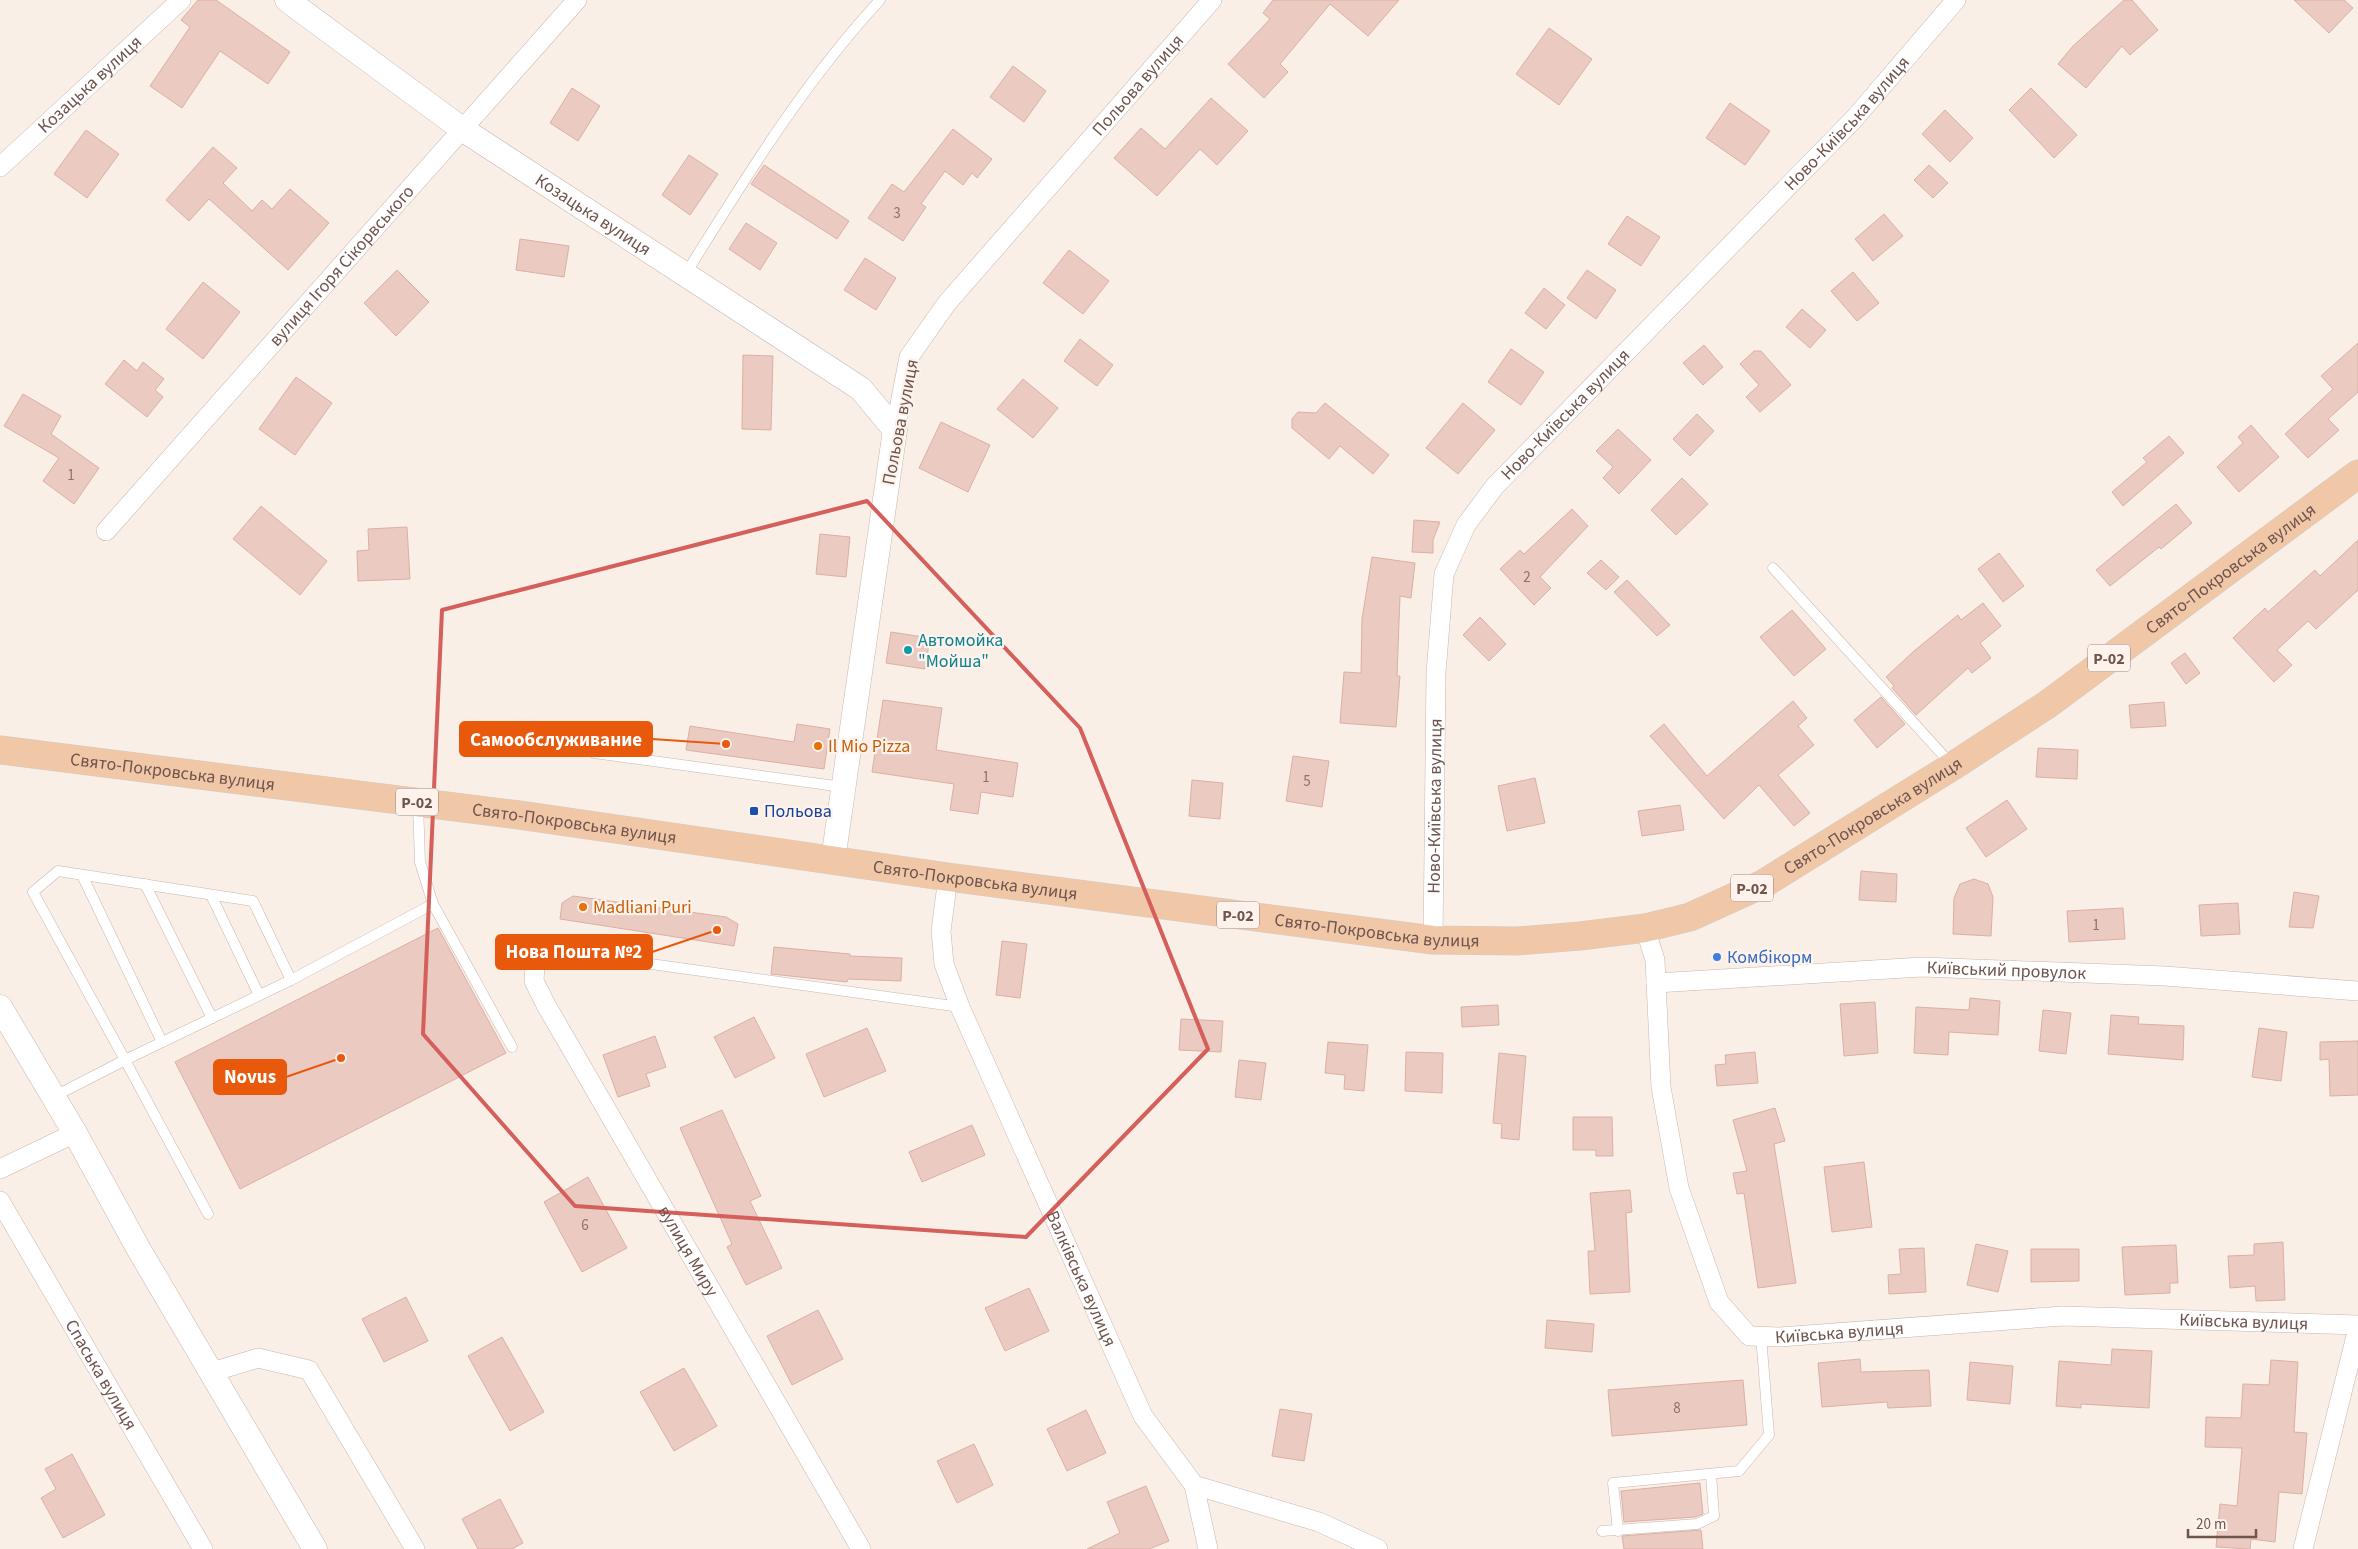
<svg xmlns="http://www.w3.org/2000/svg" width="2358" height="1549" font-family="'Source Sans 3',sans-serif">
  <rect width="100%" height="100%" fill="#f9efe7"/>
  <g fill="#ebcac2" stroke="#dcafa4">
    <polygon points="198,0 216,0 290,52 268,84 220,51 182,108 150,86 190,27 181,20"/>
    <polygon points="1273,0 1399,0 1368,36 1330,4 1280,64 1288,72 1264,98 1228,64 1270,19 1263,13"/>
    <polygon points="2124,0 2132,0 2158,30 2130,55 2122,46 2086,88 2058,64 2073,46"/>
    <polygon points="2294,0 2344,0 2353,8 2329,33"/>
    <polygon points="1549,28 1592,59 1559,105 1516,74"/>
    <polygon points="1013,66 1046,91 1024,122 990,97"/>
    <polygon points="572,88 600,106 578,141 550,123"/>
    <polygon points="2031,88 2077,135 2054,158 2009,110"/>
    <polygon points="1211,98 1248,131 1217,165 1200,149 1157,196 1114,158 1141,128 1165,149"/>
    <polygon points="1730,103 1770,131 1745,165 1706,138"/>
    <polygon points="1945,110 1973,138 1950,162 1922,134"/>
    <polygon points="953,129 992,159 977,178 972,173 963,185 945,171 921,204 926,207 903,241 868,218 892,184 904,192"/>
    <polygon points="86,130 119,154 87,198 54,174"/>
    <polygon points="213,147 237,168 223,183 252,211 262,200 272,209 290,189 329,223 288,270 209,199 189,221 166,200"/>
    <polygon points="689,155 718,174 690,215 662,195"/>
    <polygon points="764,165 849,221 837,239 751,184"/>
    <polygon points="1929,165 1948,183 1933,198 1914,180"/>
    <polygon points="1884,214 1903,236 1873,261 1855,239"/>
    <polygon points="1627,216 1660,237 1641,266 1608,244"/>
    <polygon points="746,223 777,243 760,270 729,249"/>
    <polygon points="520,239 569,246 564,277 516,270"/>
    <polygon points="1069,250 1109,281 1083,314 1043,283"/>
    <polygon points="865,258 896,278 876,310 844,290"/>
    <polygon points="397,270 429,302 396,336 364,303"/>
    <polygon points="1587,270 1616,290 1596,319 1567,298"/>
    <polygon points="1853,272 1879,303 1857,321 1831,291"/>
    <polygon points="203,282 240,312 203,359 166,329"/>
    <polygon points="1544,288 1565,305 1546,329 1525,313"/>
    <polygon points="1802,309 1826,330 1810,348 1786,327"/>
    <polygon points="1080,339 1113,365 1097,386 1064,361"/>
    <polygon points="2358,343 2358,392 2328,419 2339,430 2308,458 2285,434 2333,389 2321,376"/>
    <polygon points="1704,345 1723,367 1703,385 1683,363"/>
    <polygon points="1511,349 1544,372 1521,405 1488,382"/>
    <polygon points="1754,351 1761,351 1791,385 1760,412 1746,397 1759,385 1740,364"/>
    <polygon points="743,355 773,356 771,430 742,429"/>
    <polygon points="124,360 137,371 143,362 164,379 155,390 163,397 147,417 105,384"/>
    <polygon points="296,377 332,403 295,455 259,429"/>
    <polygon points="1023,379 1058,408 1033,438 997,409"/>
    <polygon points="23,394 61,416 51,434 99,468 74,504 43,481 59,458 4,426"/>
    <polygon points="1325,403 1389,455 1373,474 1340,446 1329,459 1292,428 1292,419 1298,412 1316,413"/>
    <polygon points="1463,403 1495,430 1458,474 1426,448"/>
    <polygon points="1697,414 1714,431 1690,456 1673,439"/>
    <polygon points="941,422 990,445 968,492 919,468"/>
    <polygon points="2251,425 2279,457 2239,492 2217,467 2243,443 2238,437"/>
    <polygon points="1618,429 1651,460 1619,494 1603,478 1613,467 1596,451"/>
    <polygon points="2169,436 2184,453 2123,506 2112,492 2147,462 2143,458"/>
    <polygon points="1682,478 1708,504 1676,535 1651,510"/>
    <polygon points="2176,504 2192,523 2161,549 2159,547 2110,586 2096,570"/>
    <polygon points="261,506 327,561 300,595 233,539"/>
    <polygon points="1572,509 1588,526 1540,577 1551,588 1534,605 1500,569 1520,550 1524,554"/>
    <polygon points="1414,520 1440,522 1433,540 1433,553 1412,552"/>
    <polygon points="407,527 410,579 358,581 357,551 369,550 368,529"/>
    <polygon points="820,534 850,537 846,577 816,574"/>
    <polygon points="2358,540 2358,590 2316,629 2308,621 2277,650 2292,665 2274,682 2233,638 2265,608 2268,612 2315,570 2320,576"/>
    <polygon points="1999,553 2024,586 2003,602 1978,569"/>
    <polygon points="1372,557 1415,563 1411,598 1400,596 1397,676 1400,676 1396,727 1340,723 1344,672 1361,673 1362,619"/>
    <polygon points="1601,560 1619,577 1606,590 1587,573"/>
    <polygon points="1627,580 1670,625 1657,636 1614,592"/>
    <polygon points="1983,603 2001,626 1980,643 1991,658 1972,673 1968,668 1916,715 1892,688 1894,686 1886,677 1914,651 1958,615 1961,620"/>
    <polygon points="1792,610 1826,649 1794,676 1760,637"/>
    <polygon points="1480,617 1506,644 1489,661 1463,635"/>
    <polygon points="891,632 930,638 925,669 886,663"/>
    <polygon points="2185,653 2200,673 2186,684 2171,663"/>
    <polygon points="1881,697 1905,724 1877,748 1854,720"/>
    <polygon points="883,700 942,708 936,750 1018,763 1013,797 981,792 978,814 950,810 954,784 872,772"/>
    <polygon points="1793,701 1807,718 1798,726 1814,745 1778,775 1810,813 1794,826 1759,785 1724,819 1650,736 1664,724 1707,776"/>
    <polygon points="2164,702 2166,726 2131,728 2129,705"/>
    <polygon points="797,724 830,729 824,769 686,750 690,726 794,742"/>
    <polygon points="2038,748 2078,750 2077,779 2036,777"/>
    <polygon points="1293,756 1329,761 1322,807 1286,801"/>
    <polygon points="1535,778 1545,823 1507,831 1498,786"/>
    <polygon points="1192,780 1223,783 1220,819 1189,816"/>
    <polygon points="2007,800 2027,829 1986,857 1966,828"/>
    <polygon points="1680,805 1684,830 1642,836 1638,811"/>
    <polygon points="1861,871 1897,874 1896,902 1859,900"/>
    <polygon points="1974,879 1988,884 1993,897 1991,936 1953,934 1954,898 1960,884"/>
    <polygon points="2294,892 2319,896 2313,928 2289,927"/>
    <polygon points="573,896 726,917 738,924 734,946 560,919 562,903"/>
    <polygon points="2238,903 2240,934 2201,936 2199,905"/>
    <polygon points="2123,908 2125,939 2069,942 2067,911"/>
    <polygon points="438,928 506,1053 240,1189 175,1062"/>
    <polygon points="1002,941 1027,944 1020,998 996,995"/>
    <polygon points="774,947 850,954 850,956 902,958 901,981 848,979 847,982 771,974"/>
    <polygon points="1970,998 2000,1001 1998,1035 1949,1032 1948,1055 1914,1053 1916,1007 1969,1010"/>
    <polygon points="1875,1002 1878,1053 1844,1056 1840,1004"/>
    <polygon points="1498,1005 1499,1025 1462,1027 1461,1007"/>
    <polygon points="2043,1010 2071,1013 2066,1054 2039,1051"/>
    <polygon points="2111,1015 2139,1017 2138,1024 2184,1026 2183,1060 2108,1054"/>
    <polygon points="754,1017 775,1058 735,1078 714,1037"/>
    <polygon points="1181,1019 1223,1021 1221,1052 1179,1050"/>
    <polygon points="867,1028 886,1071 824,1097 806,1054"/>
    <polygon points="2259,1028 2287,1032 2281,1081 2252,1077"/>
    <polygon points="655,1036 666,1067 646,1074 650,1086 618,1097 603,1055"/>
    <polygon points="2358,1041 2358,1095 2330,1096 2329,1059 2320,1060 2320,1042"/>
    <polygon points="1328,1042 1368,1045 1364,1091 1344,1089 1345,1075 1325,1073"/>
    <polygon points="1406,1052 1443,1053 1442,1093 1405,1091"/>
    <polygon points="1755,1052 1758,1083 1717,1086 1715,1065 1726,1064 1725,1055"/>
    <polygon points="1499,1053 1526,1056 1519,1140 1501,1138 1502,1124 1493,1123"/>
    <polygon points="1239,1060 1266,1063 1261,1100 1235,1097"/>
    <polygon points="1775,1108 1785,1141 1774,1144 1796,1283 1758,1288 1744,1193 1737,1194 1733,1173 1747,1171 1733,1120"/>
    <polygon points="722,1110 761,1196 750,1201 782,1268 746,1285 727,1247 732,1244 680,1128"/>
    <polygon points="1573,1117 1612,1117 1613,1156 1596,1156 1596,1150 1573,1150"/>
    <polygon points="972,1125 985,1155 922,1182 909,1152"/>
    <polygon points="1864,1162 1872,1227 1832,1232 1824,1167"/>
    <polygon points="588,1177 627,1248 582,1272 544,1202"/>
    <polygon points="1630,1190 1632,1212 1626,1213 1630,1292 1590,1294 1588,1251 1595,1251 1590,1193"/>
    <polygon points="2283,1242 2285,1300 2256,1301 2255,1286 2230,1288 2228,1256 2254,1255 2254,1244"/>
    <polygon points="1976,1244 2008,1251 1998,1292 1967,1285"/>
    <polygon points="2176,1245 2178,1283 2170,1283 2170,1293 2125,1295 2122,1247"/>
    <polygon points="1924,1248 1926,1292 1889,1294 1888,1275 1901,1274 1899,1249"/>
    <polygon points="2031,1249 2079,1249 2079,1281 2031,1282"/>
    <polygon points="1029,1288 1049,1331 1005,1351 985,1308"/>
    <polygon points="406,1297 428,1341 384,1362 362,1319"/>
    <polygon points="818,1310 843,1359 792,1385 767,1336"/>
    <polygon points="1547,1320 1594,1324 1592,1352 1545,1348"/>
    <polygon points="502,1337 544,1412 510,1431 468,1356"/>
    <polygon points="2112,1349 2152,1351 2149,1408 2081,1404 2081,1408 2056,1406 2059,1361 2111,1365"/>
    <polygon points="1860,1359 1861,1372 1929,1370 1931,1406 1888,1408 1887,1402 1822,1407 1818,1363"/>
    <polygon points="2271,1360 2298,1362 2294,1432 2307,1433 2302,1494 2279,1492 2275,1542 2251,1539 2250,1549 2216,1547 2220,1504 2237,1506 2242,1448 2205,1447 2206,1417 2241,1418 2243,1384 2269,1385"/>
    <polygon points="1970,1362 2013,1366 2010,1404 1967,1400"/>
    <polygon points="684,1368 717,1426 674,1451 640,1392"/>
    <polygon points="1743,1380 1747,1425 1612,1436 1608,1390"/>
    <polygon points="1280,1409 1312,1414 1304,1461 1272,1456"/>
    <polygon points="1086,1410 1106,1453 1067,1471 1047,1429"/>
    <polygon points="974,1444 993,1485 957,1503 937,1461"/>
    <polygon points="72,1454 105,1515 63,1538 41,1498 56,1489 45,1469"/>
    <polygon points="1700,1483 1703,1514 1695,1517 1624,1522 1621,1491"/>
    <polygon points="1146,1486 1169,1541 1149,1549 1087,1549 1120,1533 1107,1502"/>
    <polygon points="500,1499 523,1543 512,1549 478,1549 462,1519"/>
    <polygon points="1701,1530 1703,1549 1624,1549 1622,1536"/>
  </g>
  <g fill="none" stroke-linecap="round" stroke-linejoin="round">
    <g stroke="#cab5ae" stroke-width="11">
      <g id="service">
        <path d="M685 275C744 180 804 82 880 0"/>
        <polyline points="1773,568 1952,765"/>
        <polyline points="594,753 843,787"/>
        <polyline points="418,803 420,862 433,904 512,1047"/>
        <polyline points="82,875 162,1042"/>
        <polyline points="145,884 212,1018"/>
        <polyline points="211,895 259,995"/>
        <polyline points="536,948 960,1007"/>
        <polyline points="53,1097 125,1060 33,892 58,871 253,901 291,980"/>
        <polyline points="208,1214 125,1060 291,980 433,904"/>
        <polyline points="1602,1531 1697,1524 1714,1516 1711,1474"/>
        <polyline points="1618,1531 1613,1483 1739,1471 1769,1435 1761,1336"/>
      </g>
    </g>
    <g stroke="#cab5ae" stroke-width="20">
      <g id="minor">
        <path id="s1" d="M0 167 181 0"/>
        <path id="s2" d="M895 430 909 357 947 303 1212 0"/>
        <path id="s3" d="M106 531 577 0"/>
        <path id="s4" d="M948 877 941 931 944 964 960 1007 1143 1416 1194 1485 1319 1522 1378 1549"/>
        <path id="s5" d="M1645 928 1655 960 1661 1087 1679 1188 1719 1302 1749 1336 1780 1337 2063 1316 2358 1325"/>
        <path id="s6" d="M1433 940 1436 673 1444 574 1466 525 1495 486 1854 119 1956 0"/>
        <path id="s7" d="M536 948 534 981 546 1005 861 1549"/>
        <path id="s8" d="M1656 983 1922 967 2165 976 2358 991"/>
        <polyline points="0,1169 75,1133"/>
        <path id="s9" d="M0 1201 203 1549"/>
        <polyline points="212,1372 258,1358 309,1370 415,1549"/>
        <polyline points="1194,1485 1208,1549"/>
        <polyline points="2303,1549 2358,1328"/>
      </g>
    </g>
    <g stroke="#cab5ae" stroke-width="25">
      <g id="tertiary">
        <path id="s10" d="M287 0 462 129 861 389 895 430 833 860"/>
        <polyline points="0,1007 75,1133 138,1248 315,1549"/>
      </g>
    </g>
    <g stroke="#d4ccca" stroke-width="29">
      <g id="primary">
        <path id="s11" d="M0 750 519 815 948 877 1433 940 1517 941 1580 936 1645 928 1690 917 1763 884 1953 766 2048 704 2358 474"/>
      </g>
    </g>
    <use href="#service" stroke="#fff" stroke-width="10"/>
    <use href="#minor" stroke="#fff" stroke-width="19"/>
    <use href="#tertiary" stroke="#fff" stroke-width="24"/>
    <use href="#primary" stroke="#f0c7a7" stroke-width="28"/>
  </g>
  <path fill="none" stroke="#d45f5b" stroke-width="4" stroke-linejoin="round" d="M867 501 1080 728 1208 1049 1026 1237 575 1206 423 1034 442 610Z"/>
  <circle fill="#0f9aa8" stroke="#fdf3ec" stroke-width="2" cx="908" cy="650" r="5"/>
  <g fill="#e8710a" stroke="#fdf3ec" stroke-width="2">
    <circle cx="818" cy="746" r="5"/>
    <circle cx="583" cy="907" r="5"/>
  </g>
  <rect fill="#1a4fb4" stroke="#fdf3ec" stroke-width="2" x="749" y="806" width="10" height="10" rx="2.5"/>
  <circle fill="#3f7fe0" stroke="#fdf3ec" stroke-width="2" cx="1717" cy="957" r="5"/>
  <g text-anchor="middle" stroke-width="4.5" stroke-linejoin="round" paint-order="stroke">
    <g font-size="15" fill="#8f726b">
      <text x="897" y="218">3</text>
      <text x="71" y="480">1</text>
      <text x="1527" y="582">2</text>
      <text x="986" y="782">1</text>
      <text x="1307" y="786">5</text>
      <text x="2096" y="930">1</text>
      <text x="585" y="1230">6</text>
      <text x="1677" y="1413">8</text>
    </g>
    <g fill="#fdf3ec" stroke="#9a847d" stroke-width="1">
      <rect x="2088" y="644.5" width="42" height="27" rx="4"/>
      <rect x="396" y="788.5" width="42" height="27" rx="4"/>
      <rect x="1731" y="874.5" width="42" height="27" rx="4"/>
      <rect x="1217" y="901.5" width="42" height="27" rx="4"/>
    </g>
    <g font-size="16" font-weight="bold" fill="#70544e">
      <text x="2109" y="664">Р-02</text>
      <text x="417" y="808">Р-02</text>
      <text x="1752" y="894">Р-02</text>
      <text x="1238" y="921">Р-02</text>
    </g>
    <g font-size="18" fill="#70544e" stroke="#fdf3ec">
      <text dy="6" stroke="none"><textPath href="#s1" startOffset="122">Козацька вулиця</textPath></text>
      <text dy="6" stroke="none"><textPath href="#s2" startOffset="430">Польова вулиця</textPath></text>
      <text dy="6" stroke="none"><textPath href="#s6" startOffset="974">Ново-Київська вулиця</textPath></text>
      <text dy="6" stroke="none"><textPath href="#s10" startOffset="374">Козацька вулиця</textPath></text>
      <text dy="6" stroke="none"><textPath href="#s3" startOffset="355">вулиця Ігоря Сікорвського</textPath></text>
      <text dy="6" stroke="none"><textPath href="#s6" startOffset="569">Ново-Київська вулиця</textPath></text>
      <text transform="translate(900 422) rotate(-79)" y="6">Польова вулиця</text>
      <text dy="6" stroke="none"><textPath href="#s11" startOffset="2349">Свято-Покровська вулиця</textPath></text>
      <text dy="6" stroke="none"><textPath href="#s11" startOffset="174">Свято-Покровська вулиця</textPath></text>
      <text dy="6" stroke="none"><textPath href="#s6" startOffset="134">Ново-Київська вулиця</textPath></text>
      <text dy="6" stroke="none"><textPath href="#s11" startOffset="1914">Свято-Покровська вулиця</textPath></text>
      <text dy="6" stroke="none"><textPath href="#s11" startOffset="579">Свято-Покровська вулиця</textPath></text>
      <text dy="6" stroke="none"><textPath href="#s11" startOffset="984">Свято-Покровська вулиця</textPath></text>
      <text dy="6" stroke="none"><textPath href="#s11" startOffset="1389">Свято-Покровська вулиця</textPath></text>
      <text dy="6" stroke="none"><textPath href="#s8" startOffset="351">Київський провулок</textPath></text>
      <text dy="6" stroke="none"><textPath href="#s7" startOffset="344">вулиця Миру</textPath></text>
      <text dy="6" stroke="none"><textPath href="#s4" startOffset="431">Валківська вулиця</textPath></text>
      <text dy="6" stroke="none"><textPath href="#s5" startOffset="925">Київська вулиця</textPath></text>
      <text dy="6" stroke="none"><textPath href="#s5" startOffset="520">Київська вулиця</textPath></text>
      <text dy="6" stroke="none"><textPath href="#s9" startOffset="201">Спаська вулиця</textPath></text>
    </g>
    <g font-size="18" fill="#0d838f" stroke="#fdf3ec" text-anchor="start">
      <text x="918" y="646">Автомойка<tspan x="918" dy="21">"Мойша"</tspan></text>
    </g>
    <g font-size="18" fill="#c56008" stroke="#fdf3ec" text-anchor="start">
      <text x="828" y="752">Il Mio Pizza</text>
      <text x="593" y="913">Madliani Puri</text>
    </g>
    <g font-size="18" fill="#164399" stroke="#fdf3ec" text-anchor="start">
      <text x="764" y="817">Польова</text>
    </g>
    <g font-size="18" fill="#366cbe" stroke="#fdf3ec" text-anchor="start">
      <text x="1727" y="963">Комбікорм</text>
    </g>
  </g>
  <path fill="none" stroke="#e8590c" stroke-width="2" d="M726 744L652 739M717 930L652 952M341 1058L286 1077"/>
  <g fill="#e8590c" stroke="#fdf3ec" stroke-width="2">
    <circle cx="726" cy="744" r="5"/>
    <circle cx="717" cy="930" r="5"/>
    <circle cx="341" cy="1058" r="5"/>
  </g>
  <g fill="#e8590c" stroke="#e8590c" stroke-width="2">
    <rect x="460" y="722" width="192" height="34" rx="5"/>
    <rect x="496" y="935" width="156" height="34" rx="5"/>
    <rect x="214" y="1060" width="72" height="34" rx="5"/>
  </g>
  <g font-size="19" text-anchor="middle" font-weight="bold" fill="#fff">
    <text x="556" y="746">Самообслуживание</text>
    <text x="574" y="958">Нова Пошта №2</text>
    <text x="250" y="1083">Novus</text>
  </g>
  <path d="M2188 1529v8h68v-8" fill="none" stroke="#70544e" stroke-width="2.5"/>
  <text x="2196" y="1529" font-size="15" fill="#70544e" stroke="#fdf3ec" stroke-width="4" paint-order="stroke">20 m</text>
</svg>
